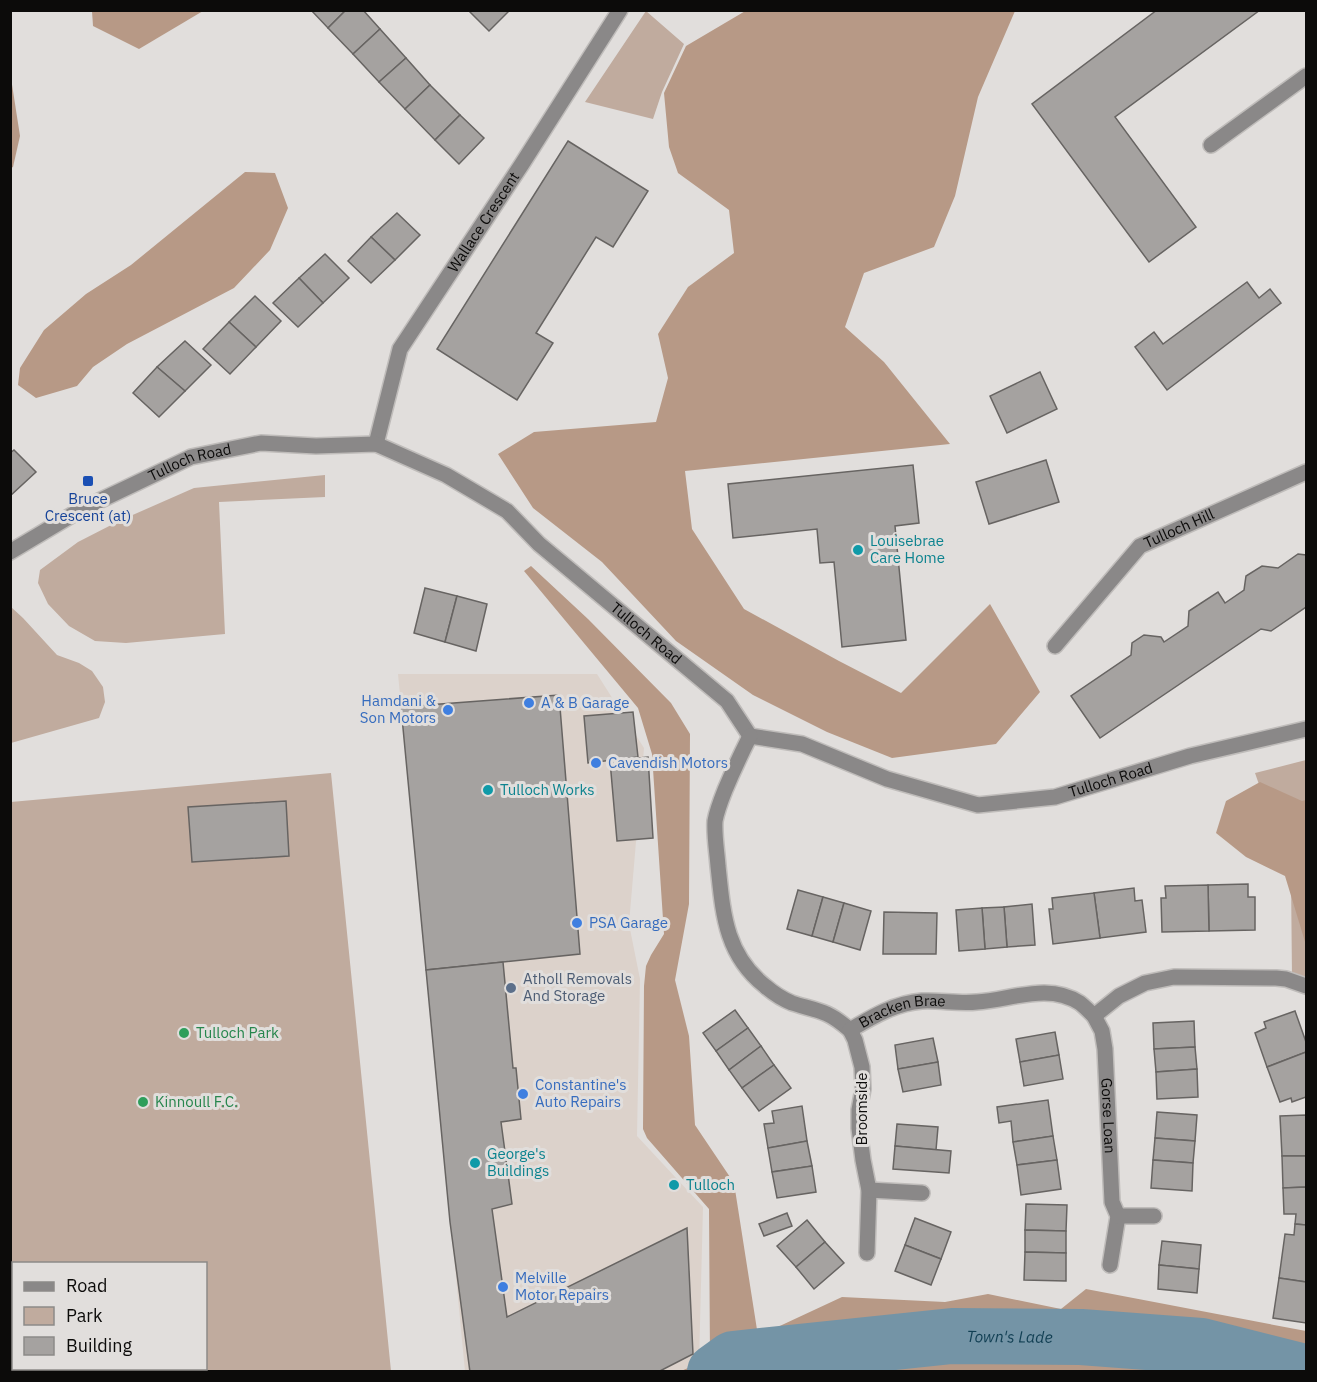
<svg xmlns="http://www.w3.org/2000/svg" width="1317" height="1382" font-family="'IBM Plex Sans',sans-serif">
  <rect width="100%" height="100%" fill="#e1dedc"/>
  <polygon fill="#dcd2cb" points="398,674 597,674 644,748 629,924 640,979 637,1136 703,1207 699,1363 680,1371 465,1371"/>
  <g fill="#c0ab9e" fill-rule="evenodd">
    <polygon points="646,11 684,44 662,92 653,119 585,102"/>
    <polygon points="325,475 325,497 219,502 225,634 126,643 95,641 69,626 48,604 38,583 40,570 78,542 119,521 194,488"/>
    <polygon points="11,607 23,618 57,655 79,663 92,671 103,687 105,702 99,718 11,743"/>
    <polygon points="1306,760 1306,984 1292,978 1291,876 1255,773"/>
    <path d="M331 773 391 1371 11 1372V802ZM14 1264H206V1368H14Z"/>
  </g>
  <g fill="#b79986">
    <polygon points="747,10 1015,11 978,97 955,196 934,247 864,273 845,327 884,362 950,444 685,471 692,529 744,609 839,661 901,693 990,604 1040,692 996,744 892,758 827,732 753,695 676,641 602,562 533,508 498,454 534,432 656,422 668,378 658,334 688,287 734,253 729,210 678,173 669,147 664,93 686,46"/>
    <polygon points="92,11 92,10 203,11 139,49 93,26"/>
    <polygon points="11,78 20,136 13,167 11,168"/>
    <polygon points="245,172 275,173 288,208 270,250 234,288 127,344 93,367 77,386 36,398 18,385 20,368 44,330 86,294 131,265"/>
    <polygon points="531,566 588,619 671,703 690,734 689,904 675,980 689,1036 695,1125 734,1183 758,1336 842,1297 945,1302 988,1294 1061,1309 1086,1289 1306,1331 1306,1371 681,1371 710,1358 709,1209 647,1138 643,1129 644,986 646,966 651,955 664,934 652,754 638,708 524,571"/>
    <polygon points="1260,782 1302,801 1306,800 1306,945 1285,876 1246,857 1216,833 1226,801"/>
  </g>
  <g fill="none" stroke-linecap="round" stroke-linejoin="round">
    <path stroke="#7494a6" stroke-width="56" id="s1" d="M715 1372 733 1359 952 1336 1081 1337 1201 1346 1304 1372"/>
  </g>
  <g fill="#a5a2a0" stroke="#676462" stroke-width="1.5">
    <polygon points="311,10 346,10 328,28"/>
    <polygon points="346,10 363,10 380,29 353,54 328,28"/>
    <polygon points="468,10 510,10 489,31"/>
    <polygon points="1157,10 1260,10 1115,117 1196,227 1149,262 1032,104"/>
    <polygon points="380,29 406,58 379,82 353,54"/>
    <polygon points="406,58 430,85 405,109 379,82"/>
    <polygon points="430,85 460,115 435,140 405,109"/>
    <polygon points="460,115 484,138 459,164 435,140"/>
    <polygon points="568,141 648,191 613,247 596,237 536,333 553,343 517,400 437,349"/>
    <polygon points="397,213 420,235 395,260 371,237"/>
    <polygon points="371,237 395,260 371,283 348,261"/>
    <polygon points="325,254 349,278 323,303 299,278"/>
    <polygon points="299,278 323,303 298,327 273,303"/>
    <polygon points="1247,282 1259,298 1270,289 1281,303 1167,390 1135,347 1154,332 1163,344"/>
    <polygon points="255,296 281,321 256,347 229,322"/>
    <polygon points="229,322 256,347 230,374 203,349"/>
    <polygon points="185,341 211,365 185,391 157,367"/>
    <polygon points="157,367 185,391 159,417 133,393"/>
    <polygon points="1040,372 1057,409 1007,433 990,396"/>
    <polygon points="14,450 36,472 10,496 10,453"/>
    <polygon points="1046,460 1059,502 989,524 976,482"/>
    <polygon points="913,465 919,523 895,526 906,640 842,647 834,562 820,563 817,529 733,538 728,484"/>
    <polygon points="1298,554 1306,555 1306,607 1271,631 1261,629 1100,738 1071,696 1131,655 1132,643 1144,635 1161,637 1164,642 1188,626 1189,611 1218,592 1225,603 1244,590 1246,576 1262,566 1278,568"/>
    <polygon points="425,588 457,596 445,642 414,633"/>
    <polygon points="457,596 487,604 476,651 445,642"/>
    <polygon points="559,695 580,954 426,970 401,707"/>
    <polygon points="633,712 638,757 588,763 584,716"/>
    <polygon points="648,757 653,838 617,841 610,761"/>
    <polygon points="286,801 289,856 192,862 188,807"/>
    <polygon points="1248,884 1248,897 1255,897 1255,930 1209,931 1208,885"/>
    <polygon points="1208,885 1209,931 1162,932 1161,898 1166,898 1165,886"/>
    <polygon points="1134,888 1135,901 1142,900 1146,932 1100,938 1094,893"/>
    <polygon points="798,890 823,897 812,936 787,929"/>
    <polygon points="1094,893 1100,938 1053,944 1049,909 1053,909 1052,898"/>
    <polygon points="823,897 844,903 833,942 812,936"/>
    <polygon points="844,903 871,911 860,950 833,942"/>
    <polygon points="1032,904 1035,945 1007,947 1004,907"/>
    <polygon points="1004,907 1007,947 985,949 982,908"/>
    <polygon points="982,908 985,949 959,951 956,910"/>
    <polygon points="884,912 937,913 936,954 883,954"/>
    <polygon points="503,962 513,1068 516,1068 521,1119 501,1122 512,1204 492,1209 507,1317 687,1228 693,1354 658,1372 470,1372 450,1222 426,970"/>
    <polygon points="735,1010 748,1028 716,1051 703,1033"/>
    <polygon points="1295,1011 1306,1042 1306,1052 1267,1067 1255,1033 1266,1028 1264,1022"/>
    <polygon points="1194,1021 1195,1047 1154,1049 1153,1023"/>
    <polygon points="748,1028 761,1046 729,1070 716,1051"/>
    <polygon points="1055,1032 1059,1055 1020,1062 1016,1039"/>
    <polygon points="933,1038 938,1062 898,1069 895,1045"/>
    <polygon points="761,1046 774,1065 742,1088 729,1070"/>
    <polygon points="1195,1047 1197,1069 1156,1072 1154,1049"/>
    <polygon points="1306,1052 1306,1097 1292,1102 1291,1098 1280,1102 1267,1067"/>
    <polygon points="1059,1055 1063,1079 1024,1086 1020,1062"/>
    <polygon points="938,1062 941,1085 903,1092 898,1069"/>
    <polygon points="774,1065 791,1088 759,1111 742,1088"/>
    <polygon points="1197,1069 1198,1097 1157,1099 1156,1072"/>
    <polygon points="1048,1100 1053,1136 1013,1142 1011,1121 999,1123 997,1107"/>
    <polygon points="802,1106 807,1141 768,1148 764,1124 774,1123 772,1111"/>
    <polygon points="1157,1112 1197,1115 1195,1141 1155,1138"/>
    <polygon points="1306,1115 1306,1156 1282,1156 1280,1116"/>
    <polygon points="897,1124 938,1127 936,1150 895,1146"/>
    <polygon points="1053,1136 1057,1160 1017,1165 1013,1142"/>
    <polygon points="1155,1138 1195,1141 1193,1163 1153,1160"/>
    <polygon points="807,1141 812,1166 772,1172 768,1148"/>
    <polygon points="895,1146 951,1151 949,1173 893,1169"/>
    <polygon points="1282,1156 1306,1156 1306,1187 1283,1188"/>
    <polygon points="1057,1160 1061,1189 1021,1195 1017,1165"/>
    <polygon points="1153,1160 1193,1163 1192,1191 1151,1188"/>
    <polygon points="812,1166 816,1192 777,1198 772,1172"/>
    <polygon points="1306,1187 1306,1225 1295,1224 1296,1214 1284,1214 1283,1188"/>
    <polygon points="1026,1204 1067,1205 1066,1231 1025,1230"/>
    <polygon points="787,1213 792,1226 764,1236 759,1224"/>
    <polygon points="915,1218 951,1232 941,1259 905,1245"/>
    <polygon points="807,1220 825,1242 796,1267 777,1246"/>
    <polygon points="1295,1224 1306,1225 1306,1282 1279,1278 1285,1234 1294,1235"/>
    <polygon points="1025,1230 1066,1231 1066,1253 1025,1252"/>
    <polygon points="1162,1241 1201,1245 1199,1269 1159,1265"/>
    <polygon points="825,1242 844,1263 814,1289 796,1267"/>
    <polygon points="905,1245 941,1259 931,1285 895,1271"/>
    <polygon points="1025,1252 1066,1253 1066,1281 1024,1280"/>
    <polygon points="1159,1265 1199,1269 1197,1293 1158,1289"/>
    <polygon points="1279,1278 1306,1282 1306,1323 1273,1318"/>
  </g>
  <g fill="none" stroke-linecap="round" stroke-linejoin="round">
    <g stroke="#bfbcba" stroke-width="18">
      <g id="street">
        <polyline points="1211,145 1306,76"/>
        <path id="s2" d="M376 444 400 349 522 164 620 10"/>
        <path id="s3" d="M10 552 82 509 191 457 261 443 316 446 376 444 446 475 507 511 539 544 727 701 750 736 802 744 887 779 978 805 1055 797 1190 756 1306 729"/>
        <path id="s4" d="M1055 646 1140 546 1306 472"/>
        <path id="s5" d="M750 736C741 754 733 771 725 790 721 800 717 810 715 821 714 835 717 852 718 866 723 913 725 954 765 986 773 993 782 999 792 1003 804 1007 816 1009 827 1014 836 1018 843 1024 850 1030 872 1017 895 1003 922 1001 940 1000 959 1004 977 1002 1011 1000 1048 982 1080 1003 1085 1007 1090 1012 1094 1016L1119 996 1145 983 1174 977 1276 978 1286 979 1306 986"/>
        <path id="s6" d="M1094 1016 1102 1031 1105 1049 1112 1202 1118 1216 1110 1265"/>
        <polyline points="850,1030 855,1040 862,1067 863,1089 859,1110 859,1128 863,1160 869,1190 867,1253"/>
        <polyline points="869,1190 922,1193"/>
        <polyline points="1118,1216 1154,1216"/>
      </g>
    </g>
    <use href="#street" stroke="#8a8888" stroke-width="15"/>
  </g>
  <rect fill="#1a4fb4" stroke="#e1dedc" stroke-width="2" x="82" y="475" width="12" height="12" rx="3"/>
  <g fill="#0f9aa8" stroke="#e1dedc" stroke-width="2">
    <circle cx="858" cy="550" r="6"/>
    <circle cx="488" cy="790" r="6"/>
    <circle cx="475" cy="1163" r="6"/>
    <circle cx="674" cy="1185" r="6"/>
  </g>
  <g fill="#3f7fe0" stroke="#e1dedc" stroke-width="2">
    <circle cx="529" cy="703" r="6"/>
    <circle cx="448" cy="710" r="6"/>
    <circle cx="596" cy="763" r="6"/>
    <circle cx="577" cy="923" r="6"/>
    <circle cx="523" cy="1094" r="6"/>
    <circle cx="503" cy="1287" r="6"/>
  </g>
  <circle fill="#5c6f8a" stroke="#e1dedc" stroke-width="2" cx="511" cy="988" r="6"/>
  <g fill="#2e9e5b" stroke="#e1dedc" stroke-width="2">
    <circle cx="184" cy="1033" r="6"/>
    <circle cx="143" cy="1102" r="6"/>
  </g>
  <g text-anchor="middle" stroke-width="6" stroke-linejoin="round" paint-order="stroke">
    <g font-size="15" fill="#0c0b0a" stroke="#e1dedc">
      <text dy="5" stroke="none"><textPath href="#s2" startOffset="250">Wallace Crescent</textPath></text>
      <text dy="5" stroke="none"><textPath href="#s3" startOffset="202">Tulloch Road</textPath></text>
      <text dy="5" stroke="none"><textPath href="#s4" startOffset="174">Tulloch Hill</textPath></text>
      <text dy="5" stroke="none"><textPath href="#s3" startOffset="724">Tulloch Road</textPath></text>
      <text dy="5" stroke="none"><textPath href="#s3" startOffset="1246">Tulloch Road</textPath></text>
      <text dy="5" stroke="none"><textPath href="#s5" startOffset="424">Bracken Brae</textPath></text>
      <text transform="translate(862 1109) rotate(-90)" y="5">Broomside</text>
      <text dy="5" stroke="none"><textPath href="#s6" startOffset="102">Gorse Loan</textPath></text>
    </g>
    <g font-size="15" fill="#164399" stroke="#e1dedc">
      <text x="88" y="504">Bruce<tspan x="88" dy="17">Crescent (at)</tspan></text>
    </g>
    <g font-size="15" fill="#0d838f" stroke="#e1dedc" text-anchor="start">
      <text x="870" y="546">Louisebrae<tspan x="870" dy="17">Care Home</tspan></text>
      <text x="500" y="795">Tulloch Works</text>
      <text x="487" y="1159">George's<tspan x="487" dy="17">Buildings</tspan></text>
      <text x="686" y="1190">Tulloch</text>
    </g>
    <g font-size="15" fill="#366cbe" stroke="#e1dedc" text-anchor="start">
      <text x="436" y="706" text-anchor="end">Hamdani &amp;<tspan x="436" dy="17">Son Motors</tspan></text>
      <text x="541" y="708">A &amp; B Garage</text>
      <text x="608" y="768">Cavendish Motors</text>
      <text x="589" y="928">PSA Garage</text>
      <text x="535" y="1090">Constantine's<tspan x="535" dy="17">Auto Repairs</tspan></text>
      <text x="515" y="1283">Melville<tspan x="515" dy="17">Motor Repairs</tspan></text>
    </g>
    <g font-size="15" fill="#4e5e75" stroke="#e1dedc" text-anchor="start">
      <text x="523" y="984">Atholl Removals<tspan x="523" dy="17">And Storage</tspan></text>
    </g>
    <g font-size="15" fill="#27864d" stroke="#e1dedc" text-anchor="start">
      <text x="196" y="1038">Tulloch Park</text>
      <text x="155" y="1107">Kinnoull F.C.</text>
    </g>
    <g font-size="16" font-style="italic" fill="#113f53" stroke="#e1dedc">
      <text dy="6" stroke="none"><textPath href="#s1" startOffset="300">Town's Lade</textPath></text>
    </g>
  </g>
  <rect width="1317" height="1382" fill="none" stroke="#0c0b0a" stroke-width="24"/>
  <rect x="12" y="1262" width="195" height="108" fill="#e1dedc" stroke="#8c8a88" stroke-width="1.5"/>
  <rect x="24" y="1282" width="30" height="9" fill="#8a8888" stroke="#8c8a88" stroke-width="1.5"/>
  <text x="66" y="1292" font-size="18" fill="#0c0b0a">Road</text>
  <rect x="24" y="1307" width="30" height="18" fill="#c0ab9e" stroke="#8c8a88" stroke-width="1.5"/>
  <text x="66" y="1322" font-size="18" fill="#0c0b0a">Park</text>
  <rect x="24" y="1337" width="30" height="18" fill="#a5a2a0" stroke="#8c8a88" stroke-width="1.5"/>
  <text x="66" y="1352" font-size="18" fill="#0c0b0a">Building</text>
</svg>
